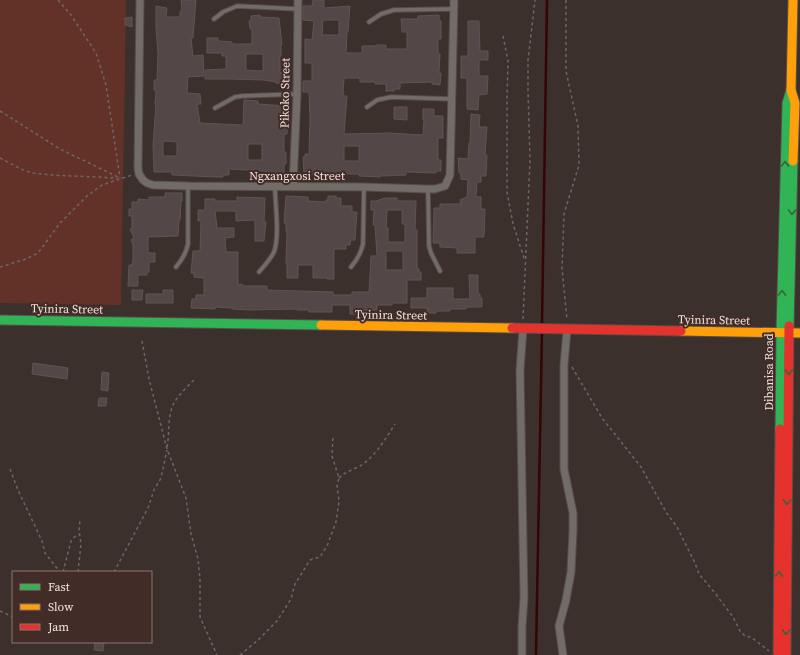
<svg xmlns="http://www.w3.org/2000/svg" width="800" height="655" font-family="'Source Serif 4',serif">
  <rect width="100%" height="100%" fill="#3c302d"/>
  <polygon fill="#623228" points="0,0 126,0 121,305 0,303"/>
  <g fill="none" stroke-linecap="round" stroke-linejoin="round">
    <g stroke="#350404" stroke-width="2.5">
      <polyline points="542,325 547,0"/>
      <polyline points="536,655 542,330"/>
    </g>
  </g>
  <g fill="#534847" stroke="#5e5450" fill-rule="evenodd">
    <path d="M181 0H196L193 38H191L193 56 203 55 204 76 188 77 187 93 200 94 201 104H197L200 123 243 125 244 100 258 101V104L288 106 287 134H284V152H286V164H284V173H265V171L229 169V175H223V177H216L172 175V172H154L153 145 156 104H155L156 90H154V80H157L158 54 156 28V6L167 8 166 17H180V11H182ZM163 141 177 142V156H163ZM248 144H262V160H248Z"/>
    <path d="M313 0H324V8L350 6 348 32H347L346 53H362V46H376V45H386V49H407V32H402L401 19H418V16L439 15V21H441V39H438V54H440L439 73H441L440 85 432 84V82L400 83V89H394V91H386V84H375V82H360V78H344L343 96H347L344 134 389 133 423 135 424 120H423V109H434V116H443V138H438V160H441V171H436V173L406 172V175L380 176V177L359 176V174H335V179H327V175H310V172H304L303 157H305V154H309L310 118 309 92H303V81H312V63H305V39L312 40 314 21 303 20V6H312ZM323 20H339V35H322ZM344 146H359V161H344Z"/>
    <path d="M260 15V17L279 18 282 45H281V56H280V73H286V84L276 83V82L264 80 231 79H205V70L226 69V56H222V53H207V38H218V41L232 42V44H252V29H250L249 21H251V16ZM246 54H263V71L246 70Z"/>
    <polygon points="132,17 132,27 125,25 125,18"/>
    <polygon points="468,21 479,21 480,51 488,51 488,60 479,60 479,76 488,76 487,94 479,95 478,110 467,109 467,78 461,78 461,56 468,56"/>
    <polygon points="394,107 407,107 407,120 394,119"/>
    <polygon points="471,114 480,115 479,127 487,127 485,155 487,155 486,176 481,176 481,182 477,182 476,197 481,197 481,209 485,209 484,237 475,237 475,253 457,253 457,248 440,247 440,243 433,243 434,208 440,208 440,204 461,204 460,200 467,197 468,180 461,179 461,173 459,173 458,158 468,159 469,143 470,143"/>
    <polygon points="165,193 182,193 182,201 181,201 180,220 179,220 178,236 148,237 148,253 155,253 155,262 149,262 149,272 147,272 147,275 138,275 138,286 128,286 129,265 132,265 133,261 133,245 131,240 134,238 130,229 132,229 132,216 129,216 129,209 132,209 132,202 138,202 138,199 149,200 149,197 165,197"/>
    <polygon points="286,196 308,197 308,201 326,202 326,200 328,200 328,196 336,196 336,198 341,198 341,206 352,206 352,212 357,212 355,240 351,240 350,245 346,245 346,249 334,249 334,279 327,279 327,278 313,278 313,265 298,265 298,278 287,278 287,264 286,264 287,231 286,231 286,223 284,223"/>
    <path d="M237 197 265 198 264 222H266L264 241H255V220L236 221V211H215L217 228H234V237L225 238 226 252H238V285L242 284 243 286H267V290L333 292V295H352V292H369L371 256H377L375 225H373L374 210H371V201H376L385 198H397V201H416L415 230H417V269H419V272H421V280H407V303H392V305H377V310H363V314H350V305H332V312H309V310H297V309L249 310 232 309V308L215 307V309L191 308 192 299H196V295H204V278L194 277V273H191L193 251H200L201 221H198V210H205V199H215V201H237ZM387 210H402V224H405V242H388V228H386ZM386 251H403V270H386Z"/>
    <polygon points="469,275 478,275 478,294 480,294 480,298 482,298 482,307 466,307 466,309 450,309 450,311 436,311 436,313 427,313 427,308 411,308 411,298 427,298 427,288 453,288 453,299 470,299"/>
    <polygon points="132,290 143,290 142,300 132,300"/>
    <polygon points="163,290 173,290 173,303 146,303 146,294 163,294"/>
    <polygon points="33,363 68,368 67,379 32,374"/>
    <polygon points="102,372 109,373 108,391 101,390"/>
    <polygon points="99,398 107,398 106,406 98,406"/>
    <polygon points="95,643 104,643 103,651 94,650"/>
  </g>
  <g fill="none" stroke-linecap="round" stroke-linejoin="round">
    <g stroke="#574d4b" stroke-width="5.5">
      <g id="lane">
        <polyline points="214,19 223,12 237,6 297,9"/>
        <polyline points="369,22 381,14 394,10 453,9"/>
        <polyline points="367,107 377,100 391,97 452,99"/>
        <polyline points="215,108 235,97 242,96 297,94"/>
        <polyline points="428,189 429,246 431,253 440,271"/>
        <path d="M176 267C182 260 186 254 188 244V186"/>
        <path d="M351 267C357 260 361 253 363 244L364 187"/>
        <path d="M259 272C264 266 270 260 274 252 280 236 275 204 275 186"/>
      </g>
    </g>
    <g stroke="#574d4b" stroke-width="9">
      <g id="street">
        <polyline points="140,0 138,168 139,174 143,180 147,183 153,185 188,186 364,187 428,189 435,189 445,186 450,175 454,0"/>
        <polyline points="293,186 297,94 298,0"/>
        <polyline points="522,655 522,627 524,597 520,370 523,329"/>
        <polyline points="563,655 559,626 566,600 571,572 573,531 573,513 564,469 564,365 567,330"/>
      </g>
    </g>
    <g stroke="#574d4b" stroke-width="11">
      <g id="fast">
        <polyline points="0,320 321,325"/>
        <polyline points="789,326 793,161"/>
        <polyline points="780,429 781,332 787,103 791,90"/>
      </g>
    </g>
    <g stroke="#574d4b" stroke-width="11">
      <g id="slow">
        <polyline points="793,0 791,90 795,103 793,161"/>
        <polyline points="321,325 512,328"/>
        <polyline points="681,331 800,333"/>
      </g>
    </g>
    <g stroke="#574d4b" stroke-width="11">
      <g id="jam">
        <polyline points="512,328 681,331"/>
        <polyline points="778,655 780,429"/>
        <polyline points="786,655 789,326"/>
      </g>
    </g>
    <g stroke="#6e6664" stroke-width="1.5" stroke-dasharray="3 3" stroke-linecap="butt">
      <polyline points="58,0 71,15 96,53 106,85 120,178"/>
      <polyline points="566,0 566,71 578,126 579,165 564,214 562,268 567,320"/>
      <polyline points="503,36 508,61 507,97 507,192 513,224 525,261"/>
      <polyline points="0,111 60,149 120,178"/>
      <polyline points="0,158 21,169 32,173 51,175 118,178"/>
      <polyline points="0,267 26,259 38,253 60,223 87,196 102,185 132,175"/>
      <polyline points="523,319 530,160 528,90 528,60 535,0"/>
      <polyline points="142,341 149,379 167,449 186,498 191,534 198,559 200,579 200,617 217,655"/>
      <polyline points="572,367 602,418 641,467 666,512 677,527 695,563 699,574 715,593 733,617 740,631 745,636 751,637 769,651"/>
      <path d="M167 447C170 433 167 416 174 403 179 394 188 386 195 379"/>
      <polyline points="10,469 18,490 42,541 45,553 60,572"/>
      <path d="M339 478C345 472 352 470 360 466 375 457 386 438 395 424"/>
      <polyline points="63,572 71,541 73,538 79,534"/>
      <polyline points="78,572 81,544 79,530 80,520"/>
      <polyline points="114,572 148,508 154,490 161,478 167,450"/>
      <polyline points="0,611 13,617"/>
      <polyline points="240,655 258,640 277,621 291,599 295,584 310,560 320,557 327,546 336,522 339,501 337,486 339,478 332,456 333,437"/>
    </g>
    <use href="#lane" stroke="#726c69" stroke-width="3.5"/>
    <use href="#street" stroke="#726c69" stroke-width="7"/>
    <use href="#fast" stroke="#30b455" stroke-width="9"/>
    <use href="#slow" stroke="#ff9f0a" stroke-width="9"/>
    <use href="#jam" stroke="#e5322d" stroke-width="9"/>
  </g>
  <defs><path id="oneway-chevron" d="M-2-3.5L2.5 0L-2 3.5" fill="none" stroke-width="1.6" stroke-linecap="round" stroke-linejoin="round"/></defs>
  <g stroke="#3b6239">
    <use href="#oneway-chevron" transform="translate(785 164) rotate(-89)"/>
    <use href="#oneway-chevron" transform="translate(792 212) rotate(92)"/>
    <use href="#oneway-chevron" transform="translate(782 293) rotate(-89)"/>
    <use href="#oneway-chevron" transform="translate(789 372) rotate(91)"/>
    <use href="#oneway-chevron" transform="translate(787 502) rotate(91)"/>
    <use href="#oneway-chevron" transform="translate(779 574) rotate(-89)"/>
    <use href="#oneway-chevron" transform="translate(786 632) rotate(91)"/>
  </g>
  <g text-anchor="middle" stroke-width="4" stroke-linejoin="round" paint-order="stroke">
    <g font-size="12" fill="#f2e3df" stroke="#422c27">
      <text transform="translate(285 93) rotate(-89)" y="4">Pikoko Street</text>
      <text x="297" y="180">Ngxangxosi Street</text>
      <text transform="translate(67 309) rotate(1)" y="4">Tyinira Street</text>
      <text transform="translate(391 315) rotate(1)" y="4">Tyinira Street</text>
      <text transform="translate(714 320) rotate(1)" y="4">Tyinira Street</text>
      <text transform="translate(769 372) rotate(-90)" y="4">Dibanisa Road</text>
    </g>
  </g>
  <rect x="12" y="571" width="140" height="72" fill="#422c27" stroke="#887571"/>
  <rect x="20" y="584" width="20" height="6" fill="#30b455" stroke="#887571"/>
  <text x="48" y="591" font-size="12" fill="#f2e3df">Fast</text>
  <rect x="20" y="604" width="20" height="6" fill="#ff9f0a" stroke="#887571"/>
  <text x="48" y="611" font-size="12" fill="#f2e3df">Slow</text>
  <rect x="20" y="624" width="20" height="6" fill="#e5322d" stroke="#887571"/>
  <text x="48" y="631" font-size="12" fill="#f2e3df">Jam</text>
</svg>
